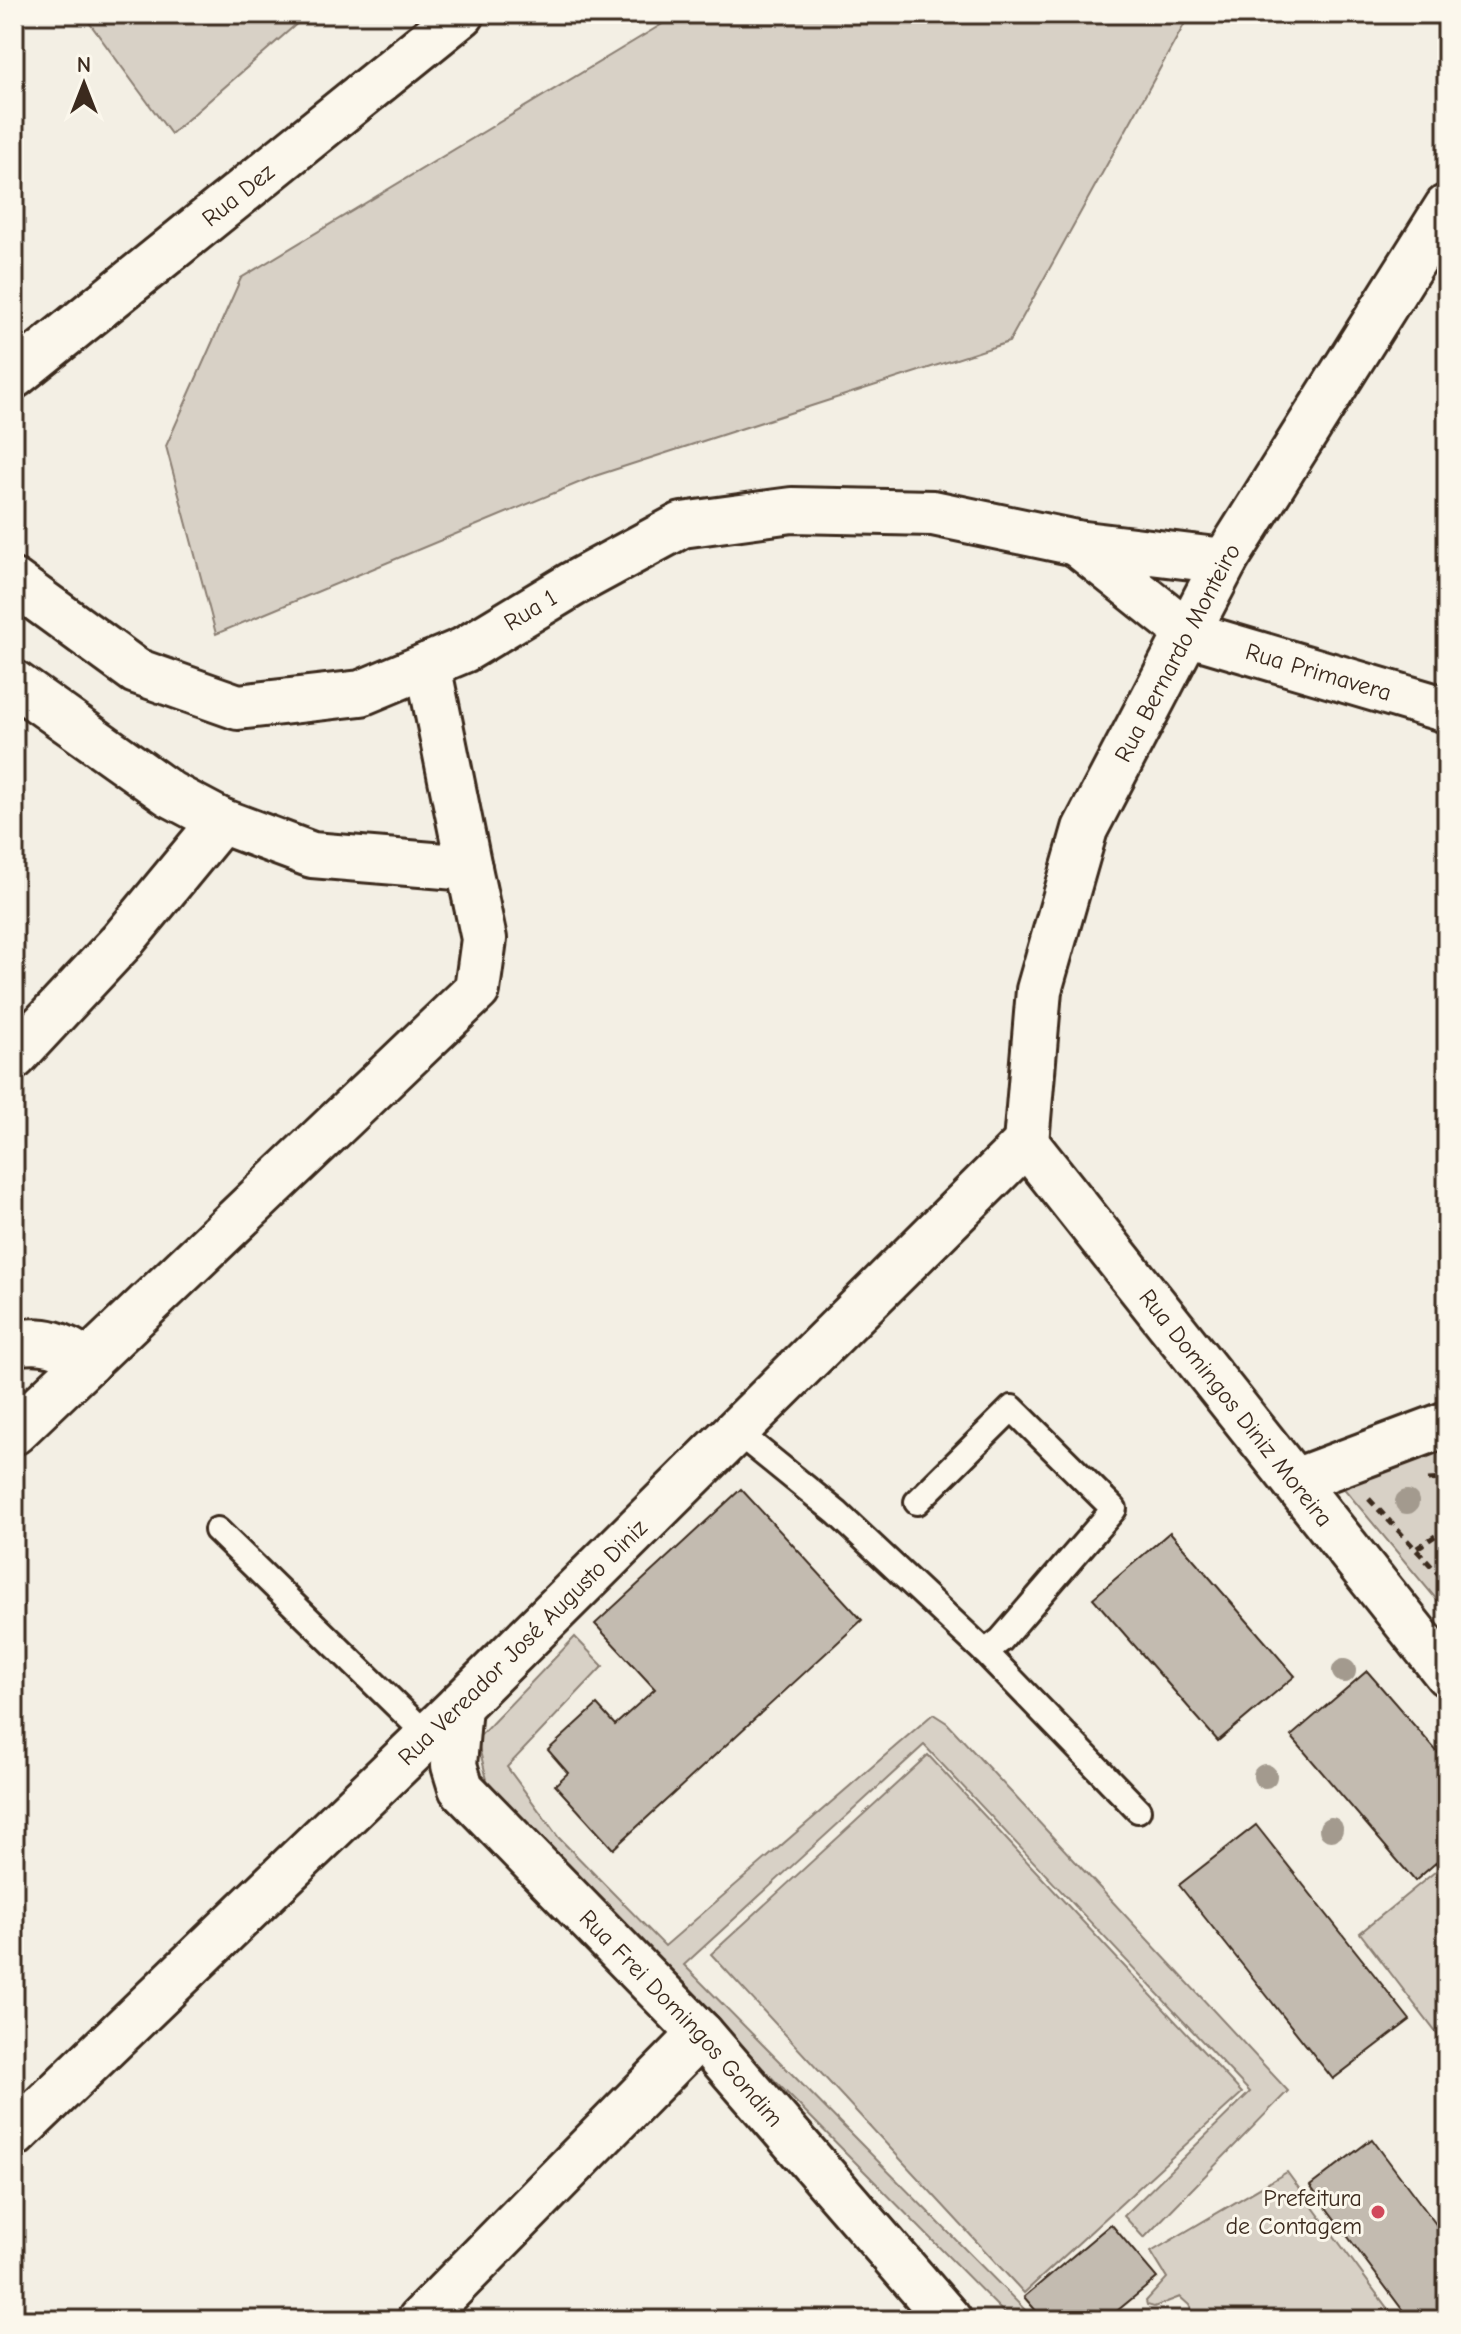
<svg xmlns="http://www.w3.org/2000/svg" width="1461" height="2334" font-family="'Comic Neue',sans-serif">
  <rect width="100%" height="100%" fill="#f3efe4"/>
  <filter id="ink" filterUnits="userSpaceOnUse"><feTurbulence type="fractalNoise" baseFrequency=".0125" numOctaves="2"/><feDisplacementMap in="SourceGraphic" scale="16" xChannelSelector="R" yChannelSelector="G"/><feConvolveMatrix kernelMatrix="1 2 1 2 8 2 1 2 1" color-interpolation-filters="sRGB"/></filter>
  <g filter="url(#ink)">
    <g fill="#d8d1c6" stroke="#8a7e72" stroke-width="2">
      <polygon points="83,14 308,14 171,134"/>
      <polygon points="670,14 1190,14 1009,342 595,476 216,634 166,446 241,278 669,20"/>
      <polygon points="1447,1444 1447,1612 1341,1485"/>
      <polygon points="575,1637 603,1666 507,1767 559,1838 665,1946 933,1714 947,1723 1288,2091 1144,2238 1124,2216 1250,2092 924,1745 684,1965 1035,2320 1011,2320 490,1792 477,1739"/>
      <polygon points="928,1755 1242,2093 1024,2293 711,1954"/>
      <polygon points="1447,1862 1447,2047 1360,1933"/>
      <polygon points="1287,2172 1396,2320 1195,2320 1189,2305 1180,2297 1154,2307 1147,2305 1146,2301 1167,2278 1151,2252"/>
    </g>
    <g fill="#c3bbb0" stroke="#3b2a1e" stroke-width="2">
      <polygon points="741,1489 862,1620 613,1849 555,1785 568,1773 548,1750 597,1705 615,1725 655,1689 595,1624"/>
      <polygon points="1170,1532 1295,1676 1218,1741 1093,1598"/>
      <polygon points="1367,1671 1447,1763 1447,1853 1415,1881 1291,1736"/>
      <polygon points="1256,1825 1410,2020 1333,2079 1179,1885"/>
      <polygon points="1372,2139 1447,2239 1447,2320 1410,2320 1310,2186"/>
      <polygon points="1111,2224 1157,2278 1106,2320 1044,2320 1024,2297"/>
    </g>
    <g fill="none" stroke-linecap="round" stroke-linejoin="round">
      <g stroke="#3b2a1e" stroke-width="30">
        <g id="lane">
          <polyline points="736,1431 837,1513 985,1652 1001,1640 1114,1509 1012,1408 917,1502"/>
          <polyline points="217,1530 426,1734"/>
          <polyline points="985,1652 1138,1810"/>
        </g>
      </g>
      <g stroke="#3b2a1e" stroke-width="50">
        <g id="street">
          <path id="s1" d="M14 376 462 14"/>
          <path id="s2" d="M1076 543 1190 634 1447 710"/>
          <path id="s3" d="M14 582 136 671 238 707 361 693 464 650 573 584 682 525 792 510 933 513 1076 543 1225 561"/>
          <polyline points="428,665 469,868"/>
          <polyline points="14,683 170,794 221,821 312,855 469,868 484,939 477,990 14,1432"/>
          <polyline points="14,1057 123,940 221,821"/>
          <path d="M14 1343C45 1338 63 1344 88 1362"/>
        </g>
      </g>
      <g stroke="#3b2a1e" stroke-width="50">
        <g id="secondary">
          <path id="s4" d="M1026 1143 1039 990 1085 829 1226 559 1447 207"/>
          <path id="s5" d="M1026 1143 1447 1674"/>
          <polyline points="1295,1481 1447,1424"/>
          <path id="s6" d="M459 1706 454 1765 461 1788 701 2034 949 2320"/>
          <path id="s7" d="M14 2135 459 1706 1026 1143"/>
          <polyline points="420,2320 701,2034"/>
        </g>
      </g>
      <g stroke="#3b2a1e" stroke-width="5" stroke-dasharray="8 6" stroke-linecap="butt">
        <polyline points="1428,1480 1447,1479"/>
        <polyline points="1369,1499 1447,1583"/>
        <polyline points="1417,1548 1447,1528"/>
      </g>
      <use href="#lane" stroke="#fbf7ec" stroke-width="24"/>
      <use href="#street" stroke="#fbf7ec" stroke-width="44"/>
      <use href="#secondary" stroke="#fbf7ec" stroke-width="44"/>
    </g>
    <g fill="#a39a8e">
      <circle cx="1407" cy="1502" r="12"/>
      <circle cx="1344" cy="1671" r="12"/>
      <circle cx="1265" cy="1776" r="12"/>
      <circle cx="1331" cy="1829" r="12"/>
    </g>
  </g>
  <circle fill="#d1495b" stroke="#fbf7ec" stroke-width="3" cx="1378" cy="2212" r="8"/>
  <g text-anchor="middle" stroke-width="6" stroke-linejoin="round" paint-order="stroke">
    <g font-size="24" fill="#3b2a1e" stroke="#fbf7ec">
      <text dy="8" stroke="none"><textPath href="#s1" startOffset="288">Rua Dez</textPath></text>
      <text dy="8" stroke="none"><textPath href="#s3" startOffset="572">Rua 1</textPath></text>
      <text dy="8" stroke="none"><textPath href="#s4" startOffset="520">Rua Bernardo Monteiro</textPath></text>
      <text dy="8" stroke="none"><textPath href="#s2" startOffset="280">Rua Primavera</textPath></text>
      <text dy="8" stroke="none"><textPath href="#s5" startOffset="338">Rua Domingos Diniz Moreira</textPath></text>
      <text dy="8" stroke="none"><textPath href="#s7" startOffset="708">Rua Vereador José Augusto Diniz</textPath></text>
      <text dy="8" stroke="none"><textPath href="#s6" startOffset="402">Rua Frei Domingos Gondim</textPath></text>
    </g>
    <g font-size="24" fill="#3b2a1e" stroke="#fbf7ec" text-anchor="end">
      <text x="1362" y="2206">Prefeitura<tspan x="1362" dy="28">de Contagem</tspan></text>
    </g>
  </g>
  <rect width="1461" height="2334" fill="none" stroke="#fbf7ec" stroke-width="48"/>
  <rect x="24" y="24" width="1413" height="2286" fill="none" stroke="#3b2a1e" stroke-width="3" filter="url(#ink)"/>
  <g transform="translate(84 84)" stroke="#fbf7ec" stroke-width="6" paint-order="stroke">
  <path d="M0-6L14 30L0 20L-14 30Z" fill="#3b2a1e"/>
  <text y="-12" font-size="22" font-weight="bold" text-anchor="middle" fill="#3b2a1e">N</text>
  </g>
</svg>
